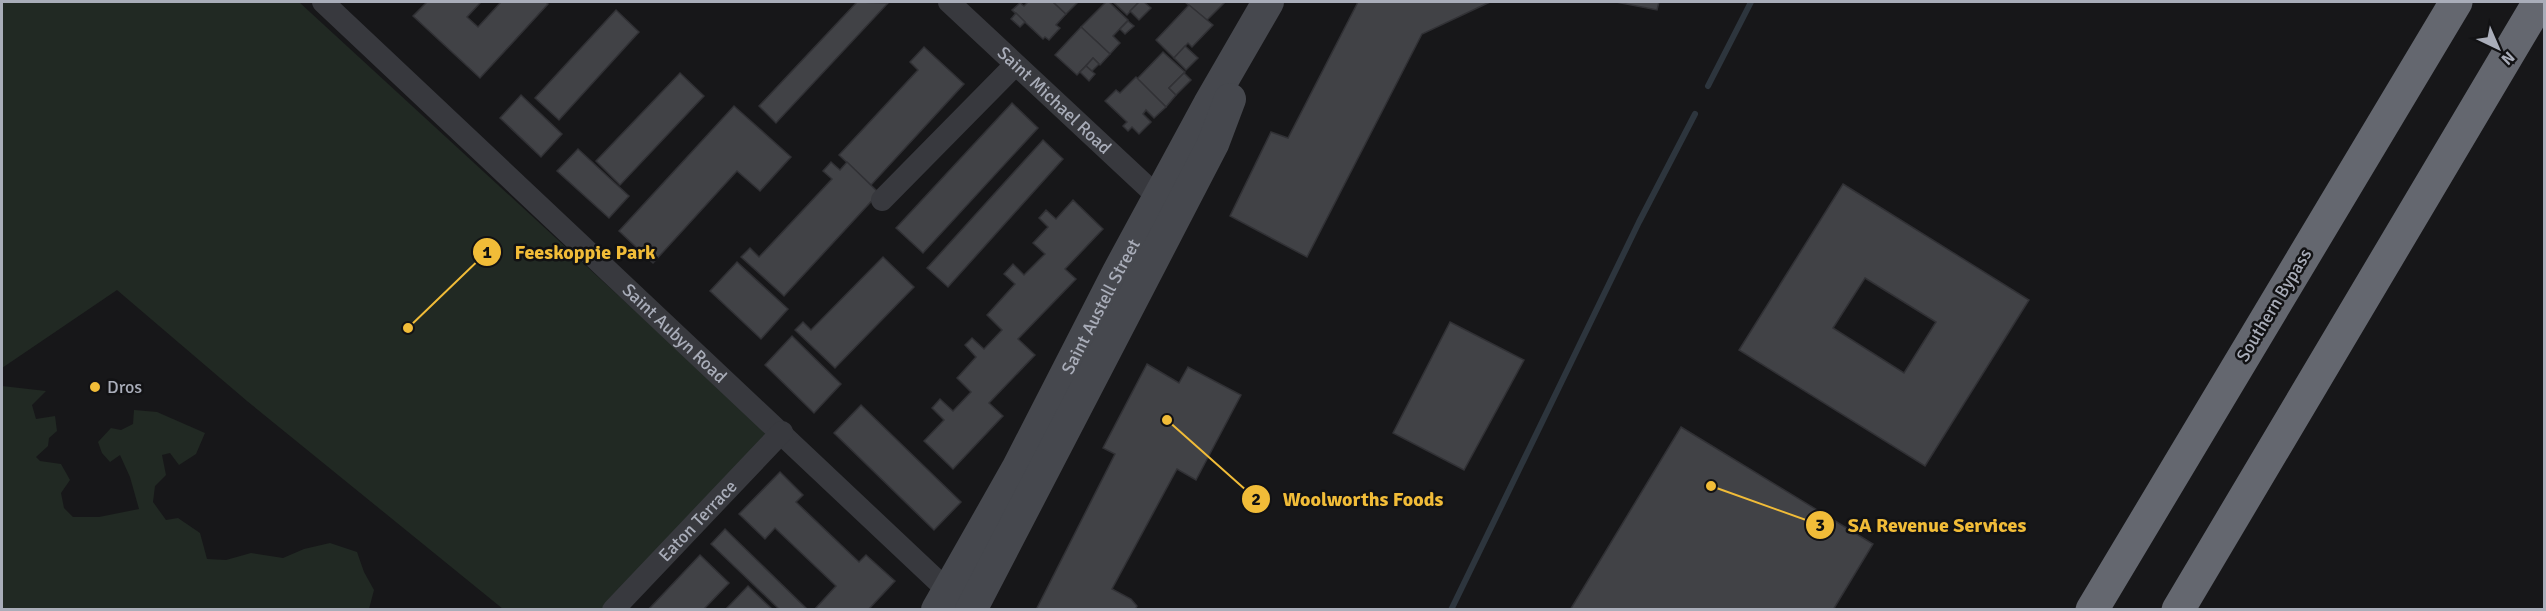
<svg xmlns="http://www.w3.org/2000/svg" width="2546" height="611" font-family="Signika,sans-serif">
  <rect width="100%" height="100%" fill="#171719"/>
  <g fill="#212923">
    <polygon points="2,2 299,2 768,433 602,609 503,609 247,401 117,290 2,368"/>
    <polygon points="2,386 46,391 32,405 36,419 55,416 57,431 49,438 48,446 36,457 40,461 61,464 70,480 61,493 64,508 73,517 99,517 139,509 130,477 120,455 110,462 102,453 98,442 111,428 121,430 133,424 134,410 157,412 205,433 196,454 179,465 170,453 162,455 166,475 155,486 153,502 166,520 178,518 200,533 207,559 226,560 251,553 283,558 304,549 330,543 357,552 364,572 374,590 369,609 2,609"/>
  </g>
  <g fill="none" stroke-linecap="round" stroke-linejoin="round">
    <g stroke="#2d353d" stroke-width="6">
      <polyline points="1708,86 1751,2"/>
      <polyline points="1451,610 1639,222 1695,114"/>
    </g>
  </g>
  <g fill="#414246" stroke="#313135" stroke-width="1.5" fill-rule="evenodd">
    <polygon points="427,2 481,2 467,17 478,27 501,2 546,2 548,4 480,78 413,16"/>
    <polygon points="857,2 888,3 776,123 759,106"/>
    <polygon points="1028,2 1053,2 1066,14 1056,25 1060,28 1049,40 1045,37 1043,39 1012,10 1020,3 1024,6"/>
    <polygon points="1053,2 1078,2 1066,14"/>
    <polygon points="1106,2 1109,2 1128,20 1113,36 1120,43 1110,54 1081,27"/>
    <polygon points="1113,2 1139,2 1127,15"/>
    <polygon points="1139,2 1144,2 1151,8 1139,20 1130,11"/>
    <polygon points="1185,2 1225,2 1207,20"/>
    <polygon points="1358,2 1490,2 1422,34 1307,257 1230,216 1271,132 1288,138"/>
    <polygon points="1616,2 1659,2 1657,10"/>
    <polygon points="1189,5 1213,25 1192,47 1188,43 1174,58 1156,40"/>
    <polygon points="616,10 639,32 559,120 535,98"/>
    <polygon points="1016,13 1025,22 1020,27 1011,19"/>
    <polygon points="1128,21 1134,26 1125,34 1120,29"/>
    <polygon points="1081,27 1110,54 1100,65 1093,58 1077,75 1055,55"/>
    <polygon points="1185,46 1198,58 1186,70 1174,58"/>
    <polygon points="924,47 964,84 871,185 839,155 918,70 910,62"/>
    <polygon points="1163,52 1185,72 1169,88 1176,95 1166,107 1137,79"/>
    <polygon points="1093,58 1099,64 1092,71 1086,66"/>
    <polygon points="1086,66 1095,74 1089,81 1080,72"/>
    <polygon points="680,73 704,96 620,185 596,161"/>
    <polygon points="1184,73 1191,80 1176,95 1169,88"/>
    <polygon points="1136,77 1166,107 1154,118 1146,110 1143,114 1151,122 1139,134 1132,127 1128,131 1123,126 1127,122 1105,101 1116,90 1120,93"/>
    <polygon points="521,95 562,134 541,157 500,118"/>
    <polygon points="1012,103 1038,128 923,253 896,228"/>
    <polygon points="734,106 791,157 760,191 737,171 653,263 619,231"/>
    <polygon points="1043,140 1063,159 948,287 927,268"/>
    <polygon points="578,149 629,196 609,218 557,171"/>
    <polygon points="831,162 840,170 847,162 879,193 784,296 741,257 750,248 759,257 832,179 823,171"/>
    <path d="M1843 184 2029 300 1925 466 1739 350ZM1865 278 1936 322 1904 373 1833 328Z"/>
    <polygon points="1073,200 1103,229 1065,269 1076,279 1018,339 1035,355 989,403 1003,416 953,469 924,441 944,420 932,408 940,399 953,411 971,392 957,378 976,357 965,345 972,338 984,349 1002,330 987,315 1015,284 1004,274 1013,264 1024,275 1045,254 1033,243 1048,227 1039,218 1046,210 1056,219"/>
    <polygon points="883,257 914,287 835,368 795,330 803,322 811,330"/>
    <polygon points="737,262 788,309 761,339 710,291"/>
    <polygon points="1450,322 1524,360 1464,470 1393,433"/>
    <polygon points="792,336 841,384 814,413 765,365"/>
    <polygon points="1147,364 1179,383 1188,367 1241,395 1196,480 1177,469 1112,589 1131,599 1137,606 1135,610 1036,610 1115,454 1103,448"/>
    <polygon points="861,405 961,502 934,530 834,433"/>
    <polygon points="1681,427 1873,544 1833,610 1570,610"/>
    <polygon points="780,472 803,495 796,502 859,562 866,555 895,581 868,610 814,610 836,586 775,528 765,539 739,514"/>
    <polygon points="725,529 808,610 780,610 711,544"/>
    <polygon points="700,555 729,583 703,610 648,610"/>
    <polygon points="748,586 773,610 725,610"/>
  </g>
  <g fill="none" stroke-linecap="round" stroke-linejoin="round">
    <g stroke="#38393e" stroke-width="22">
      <path id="s1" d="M323 2 947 590"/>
      <path id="s2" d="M949 2 1159 198"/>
      <polyline points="882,200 1015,65"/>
      <path id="s3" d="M613 610 782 432"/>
    </g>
    <g stroke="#46484e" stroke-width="32">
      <path id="s4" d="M937 610 1017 469 1118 272 1209 104 1268 2"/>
      <polyline points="971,610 1213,144 1230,99"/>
    </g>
    <g stroke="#64676f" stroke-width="33">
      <polyline points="2092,610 2456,2"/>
      <polyline points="2178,610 2539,2"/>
    </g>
  </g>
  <circle fill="#f1bc38" stroke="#121214" stroke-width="2" cx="95" cy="387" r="6"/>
  <g text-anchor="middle" stroke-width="5" stroke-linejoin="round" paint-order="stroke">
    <g font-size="18" fill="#a9adb9" stroke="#121214">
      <text dy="6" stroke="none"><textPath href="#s2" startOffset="144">Saint Michael Road</textPath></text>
      <text transform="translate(2274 305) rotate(-59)" y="6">Southern Bypass</text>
      <text dy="6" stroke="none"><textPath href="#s4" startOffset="345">Saint Austell Street</textPath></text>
      <text dy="6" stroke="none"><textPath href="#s1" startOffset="483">Saint Aubyn Road</textPath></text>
      <text dy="6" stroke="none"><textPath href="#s3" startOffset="123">Eaton Terrace</textPath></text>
    </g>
    <g font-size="18" fill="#a9adb9" stroke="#121214" text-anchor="start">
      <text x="107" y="393">Dros</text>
    </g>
  </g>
  <path fill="none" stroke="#f1bc38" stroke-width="2" d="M408 328L487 252M1167 420L1256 499M1711 486L1820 525"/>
  <g fill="#f1bc38" stroke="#121214" stroke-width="2">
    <circle cx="408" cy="328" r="6"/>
    <circle cx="1167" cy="420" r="6"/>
    <circle cx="1711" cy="486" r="6"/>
    <circle cx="487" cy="252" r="15"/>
    <circle cx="1256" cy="499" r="15"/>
    <circle cx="1820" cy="525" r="15"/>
  </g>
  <g font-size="18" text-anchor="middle" font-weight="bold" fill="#111">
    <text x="487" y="258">1</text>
    <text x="1256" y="505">2</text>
    <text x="1820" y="531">3</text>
  </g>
  <g font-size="20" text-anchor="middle" font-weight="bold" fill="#f1bc38" stroke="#121214" stroke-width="5" stroke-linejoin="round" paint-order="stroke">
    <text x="585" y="259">Feeskoppie Park</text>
    <text x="1363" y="506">Woolworths Foods</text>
    <text x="1937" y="532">SA Revenue Services</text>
  </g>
  <rect width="2546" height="611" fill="none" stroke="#a9adb9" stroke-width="6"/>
  <g transform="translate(2498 48) rotate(136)" stroke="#121214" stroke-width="4.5" paint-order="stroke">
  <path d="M0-4.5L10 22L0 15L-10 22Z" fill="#a9adb9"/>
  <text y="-9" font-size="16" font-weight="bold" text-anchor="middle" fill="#a9adb9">N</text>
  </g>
</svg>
